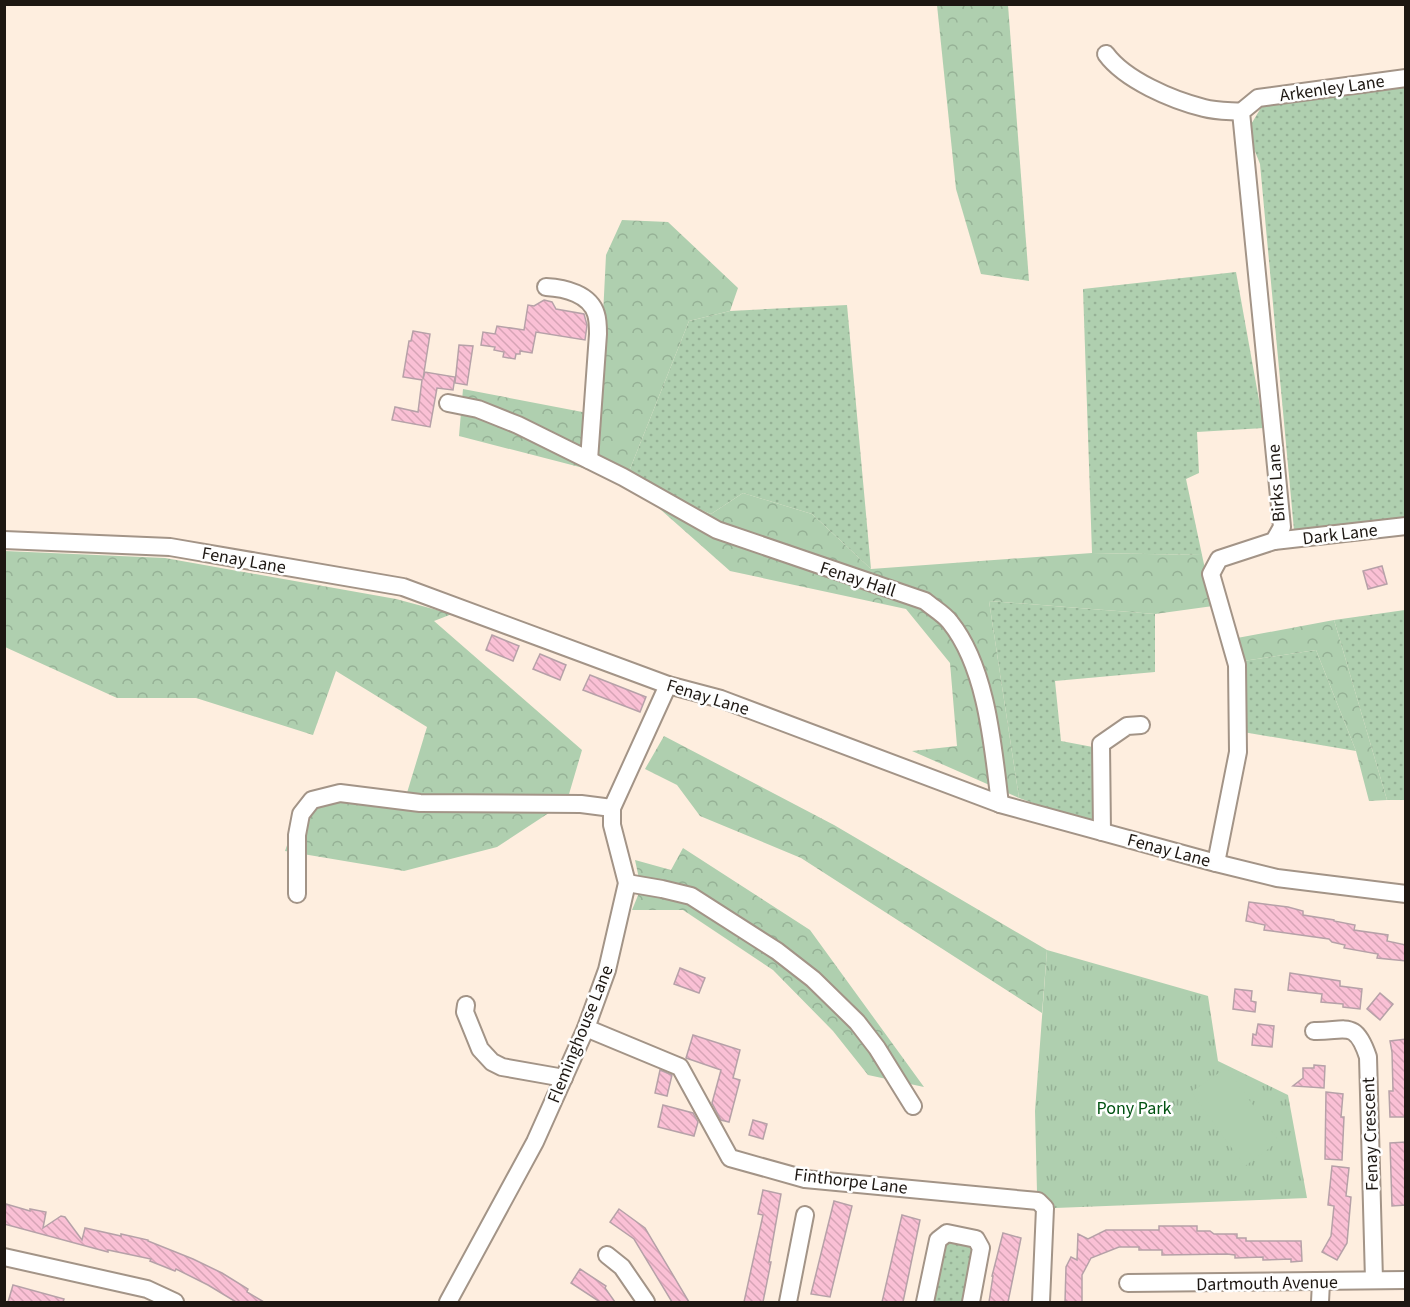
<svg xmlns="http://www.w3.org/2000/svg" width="1410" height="1307" font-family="'Source Sans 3',sans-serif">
  <defs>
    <pattern id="grass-dots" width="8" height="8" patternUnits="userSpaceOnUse" patternTransform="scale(1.5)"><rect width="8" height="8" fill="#afcfaf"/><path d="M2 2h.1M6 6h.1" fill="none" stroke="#96b196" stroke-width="1.8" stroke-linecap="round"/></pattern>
    <pattern id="forest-crowns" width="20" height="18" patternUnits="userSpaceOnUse" patternTransform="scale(1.5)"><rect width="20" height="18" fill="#afcfaf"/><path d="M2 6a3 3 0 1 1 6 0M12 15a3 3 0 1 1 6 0" fill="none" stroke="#96b196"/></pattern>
    <pattern id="park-tufts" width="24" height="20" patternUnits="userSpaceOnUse" patternTransform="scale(1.5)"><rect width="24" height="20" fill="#afcfaf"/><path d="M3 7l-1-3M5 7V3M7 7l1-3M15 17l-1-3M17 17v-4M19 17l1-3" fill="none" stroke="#96b196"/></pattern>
    <pattern id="building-back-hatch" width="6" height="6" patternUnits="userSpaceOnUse" patternTransform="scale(1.5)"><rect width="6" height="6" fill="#fac0d5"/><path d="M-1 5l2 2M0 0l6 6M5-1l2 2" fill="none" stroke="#d6a4b6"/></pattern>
  </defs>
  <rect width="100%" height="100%" fill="#feeedf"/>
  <g fill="url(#grass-dots)">
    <polygon points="1405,86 1405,517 1294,530 1260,164 1247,131 1262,106"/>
    <polygon points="1236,272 1264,428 1197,432 1199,473 1186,479 1202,555 1092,553 1083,289"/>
    <polygon points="847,305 871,569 812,514 743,493 711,514 626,479 689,321 730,311"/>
    <polygon points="989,601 1155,614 1155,672 1055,681 1061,741 1098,748 1103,828 1019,798"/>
    <polygon points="1405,610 1405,800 1387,800 1334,620"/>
    <polygon points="1316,650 1356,751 1243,732 1243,661"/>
    <polygon points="976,1239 971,1302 925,1302 938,1240"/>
  </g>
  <g fill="url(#forest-crowns)">
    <polygon points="937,5 1008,5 1029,281 981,274 956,189"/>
    <polygon points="622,220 668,222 738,288 730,311 689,321 626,479 711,514 743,493 812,514 871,569 1092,553 1202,555 1213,606 1155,614 989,601 1019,798 912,751 957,746 950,663 906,609 730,571 626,479 459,436 463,389 598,415 606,255"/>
    <polygon points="5,551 165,558 396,599 452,614 434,621 582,750 567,801 497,847 404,871 285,851 304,796 403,806 427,727 336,671 313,735 196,698 117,698 5,647"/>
    <polygon points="1334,620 1387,800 1369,801 1356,751 1316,650 1243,661 1237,638"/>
    <polygon points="664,736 834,825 1047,950 1042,1013 801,858 700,816 677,785 645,769"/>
    <polygon points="683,848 810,930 924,1087 868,1075 833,1031 773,970 683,910 632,910 641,888 635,860 671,870"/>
  </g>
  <polygon fill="url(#park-tufts)" points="1047,950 1208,996 1218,1061 1288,1095 1307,1198 1055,1208 1037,1192 1035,1111"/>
  <polygon fill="#afcfaf" points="1226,1068 1279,1141 1245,1166 1191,1092"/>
  <g fill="url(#building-back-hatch)" stroke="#b6a1a8" stroke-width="1.5">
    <polygon points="544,300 552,302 556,309 584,314 587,325 585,340 536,332 532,353 520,351 520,354 516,354 515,359 503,357 504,352 494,350 495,347 481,345 483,332 495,334 497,326 524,330 528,305 534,306"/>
    <polygon points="413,331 430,334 423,379 425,372 455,377 453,390 437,388 430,427 392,420 395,407 418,412 422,380 403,377 409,341 411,341"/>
    <polygon points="459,345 473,346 467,385 455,383"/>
    <polygon points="1382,566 1387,584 1368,589 1363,571"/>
    <polygon points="492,635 519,646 513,661 486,650"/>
    <polygon points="540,654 566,665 560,680 533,669"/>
    <polygon points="590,675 646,697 640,712 583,690"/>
    <polygon points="1249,902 1288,907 1303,911 1303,915 1334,920 1334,921 1355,925 1354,930 1388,935 1387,941 1406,945 1406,961 1377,958 1378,954 1344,948 1345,945 1332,942 1329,939 1264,930 1265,925 1246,921"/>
    <polygon points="680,968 705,978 699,993 674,984"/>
    <polygon points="1290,973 1340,981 1340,986 1362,989 1360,1009 1343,1007 1343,1004 1321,1002 1322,994 1288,990"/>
    <polygon points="1235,989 1252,991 1251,1001 1256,1002 1255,1012 1233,1009"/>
    <polygon points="1380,993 1393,1004 1380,1020 1367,1009"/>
    <polygon points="1258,1024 1274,1026 1272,1047 1252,1045 1253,1034 1256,1035"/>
    <polygon points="693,1035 740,1050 733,1078 740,1080 729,1122 721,1120 712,1103 721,1070 686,1058"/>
    <polygon points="1406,1039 1406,1117 1390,1117 1389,1091 1393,1091 1392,1052 1390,1041"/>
    <polygon points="1314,1065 1325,1066 1324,1088 1293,1086 1303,1078 1303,1068 1314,1068"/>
    <polygon points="660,1070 672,1075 667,1096 655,1093"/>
    <polygon points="1326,1092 1343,1094 1341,1117 1344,1117 1342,1160 1325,1159"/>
    <polygon points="663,1105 693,1113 698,1122 694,1136 658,1127"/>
    <polygon points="753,1120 767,1124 763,1139 749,1135"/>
    <polygon points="1406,1142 1406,1205 1392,1206 1390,1143"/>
    <polygon points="1332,1166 1349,1168 1346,1196 1351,1197 1347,1243 1337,1260 1322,1252 1331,1236 1334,1206 1328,1205"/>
    <polygon points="763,1190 781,1194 769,1262 771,1262 763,1302 744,1302 763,1215 758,1214"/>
    <polygon points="834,1201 852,1206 830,1297 811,1294"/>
    <polygon points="6,1204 30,1211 30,1209 46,1212 43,1228 61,1216 65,1217 82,1240 85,1228 121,1236 121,1234 148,1240 148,1241 193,1259 222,1273 248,1289 247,1292 264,1302 236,1302 208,1285 176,1269 175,1271 150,1261 151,1259 108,1250 108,1252 4,1224"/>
    <polygon points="619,1209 645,1228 689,1302 672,1302 634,1239 610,1222"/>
    <polygon points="902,1215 920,1220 908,1278 903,1302 882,1302"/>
    <polygon points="1159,1226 1197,1226 1197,1231 1210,1231 1214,1234 1237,1234 1237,1238 1246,1238 1246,1241 1301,1241 1302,1261 1291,1262 1291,1259 1263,1260 1263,1257 1235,1258 1235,1255 1227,1254 1162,1255 1162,1250 1139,1250 1139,1247 1119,1247 1091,1258 1082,1275 1082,1302 1065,1302 1066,1267 1071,1257 1077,1260 1078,1234 1088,1239 1106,1230 1159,1230"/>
    <polygon points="1003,1233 1021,1238 1016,1263 1008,1302 989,1302 993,1276 992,1276"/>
    <polygon points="580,1269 606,1286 605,1288 615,1302 600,1302 571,1283"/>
    <polygon points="13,1285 64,1299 63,1302 8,1302"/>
  </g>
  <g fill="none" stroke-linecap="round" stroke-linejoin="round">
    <g stroke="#a39487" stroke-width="20">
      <g id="minor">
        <path d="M1106 54C1125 80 1172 100 1204 108 1215 111 1229 111 1241 112"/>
        <path d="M546 287C565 288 590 294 596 314 598 320 598 328 598 334L589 460"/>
        <path d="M448 403 478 409 518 425 623 477 717 530 925 601C933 608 944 614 950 622 987 668 993 747 1000 804"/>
        <polyline points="4,540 170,547 403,587 668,685 721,699 1000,804 1216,863 1277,878 1406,894"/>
        <polyline points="1274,541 1406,526"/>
        <polyline points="1102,832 1101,744 1127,726 1141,725"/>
        <polyline points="1216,863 1238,752 1237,665 1211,574 1219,559 1274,541 1282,527 1241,112 1258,98 1406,78"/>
        <polyline points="627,883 662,889 691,896 777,951 813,979 857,1022 877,1048 913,1106"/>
        <polyline points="297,894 297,835 301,814 312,800 340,793 420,803 581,804 612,808"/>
        <polyline points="466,1005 465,1012 480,1049 492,1062 502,1067 564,1078"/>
        <polyline points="586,1028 680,1067 730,1158 805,1179 1038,1201 1045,1208 1041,1302"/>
        <path d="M1314 1031C1345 1032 1355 1018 1368 1057L1374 1280"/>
        <polyline points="607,1255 622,1267 646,1302"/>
        <polyline points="4,1257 147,1289 175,1302"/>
        <polyline points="1128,1283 1406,1280"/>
        <polyline points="448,1302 535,1142 586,1028 607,970 627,883 612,825 612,808 668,685"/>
        <polyline points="788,1302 805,1215"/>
        <polyline points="925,1302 938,1240 947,1233 976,1239 981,1248 971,1302"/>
        <polyline points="1320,1302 1321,1282"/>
      </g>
    </g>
    <use href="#minor" stroke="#fff" stroke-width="16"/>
  </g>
  <g text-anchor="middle" stroke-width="5" stroke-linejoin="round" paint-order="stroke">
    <g font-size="18" fill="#1d1712" stroke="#fefefe">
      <text transform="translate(1332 88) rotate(-8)" y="6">Arkenley Lane</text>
      <text transform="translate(1276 483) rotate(-94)" y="6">Birks Lane</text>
      <text transform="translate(1340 534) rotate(-7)" y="6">Dark Lane</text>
      <text transform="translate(244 560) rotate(10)" y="6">Fenay Lane</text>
      <text transform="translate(858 579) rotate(18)" y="6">Fenay Hall</text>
      <text transform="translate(708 697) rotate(17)" y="6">Fenay Lane</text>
      <text transform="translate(1169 850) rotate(15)" y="6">Fenay Lane</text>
      <text transform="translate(580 1034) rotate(-68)" y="6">Fleminghouse Lane</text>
      <text transform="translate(1370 1134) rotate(-92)" y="6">Fenay Crescent</text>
      <text transform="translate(851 1181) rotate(7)" y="6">Finthorpe Lane</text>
      <text transform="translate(1267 1283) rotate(-1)" y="6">Dartmouth Avenue</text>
    </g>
    <g font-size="18" fill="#005111" stroke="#fefefe">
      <text x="1134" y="1114">Pony Park</text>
    </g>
  </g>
  <rect width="1410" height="1307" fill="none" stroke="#1d1712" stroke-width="12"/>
</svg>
